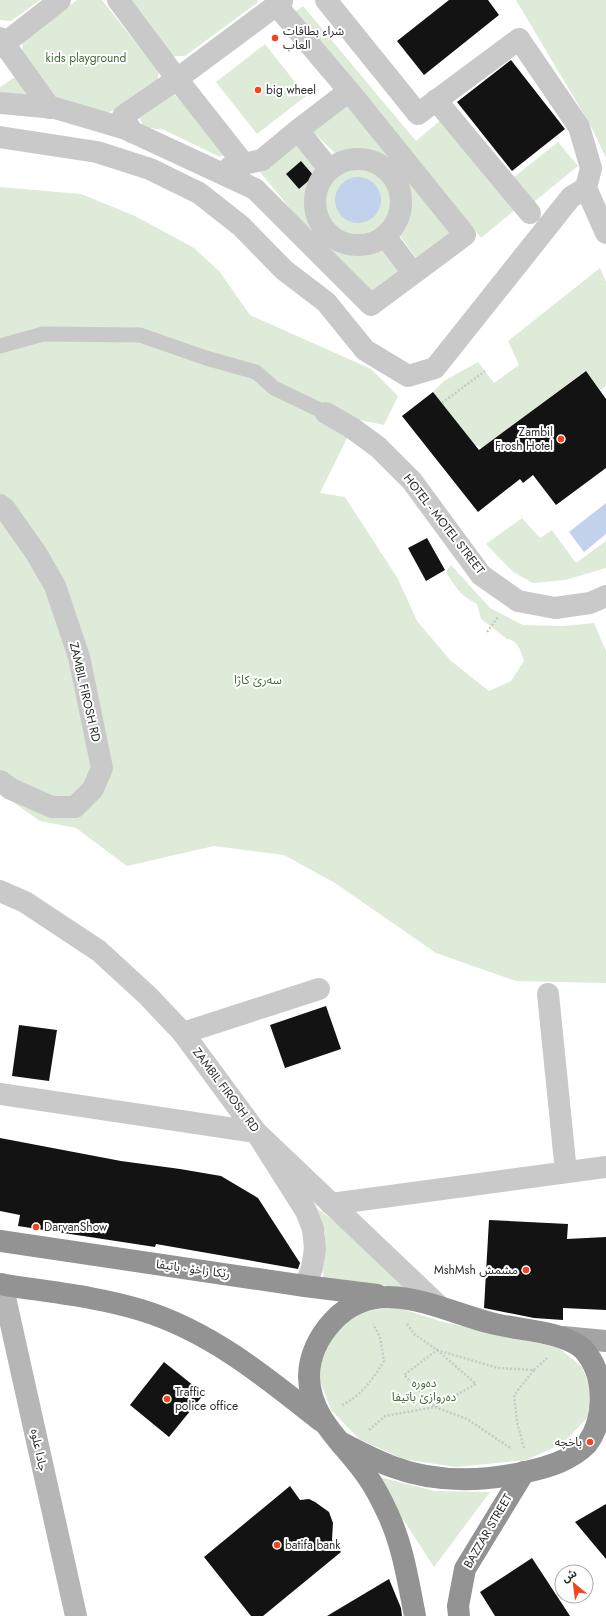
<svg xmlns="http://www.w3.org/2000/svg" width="606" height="1616" font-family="Jost,'Noto Sans Arabic',sans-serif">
  <rect width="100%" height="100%" fill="#fff"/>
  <g fill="#deebd8">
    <polygon points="0,0 40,0 11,21 0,20"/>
    <polygon points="77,0 102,0 159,72 157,82 126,104 105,114 58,101 22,53 23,41"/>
    <polygon points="128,0 258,0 257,3 185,56 172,56"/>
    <polygon points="516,0 606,0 606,158 592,128"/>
    <polygon points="303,6 416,141 442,119 516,209 481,238 294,13"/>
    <polygon points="265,44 306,96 257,134 216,82"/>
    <polygon points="15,77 32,96 0,96 0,87"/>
    <polygon points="173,93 222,148 224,155 220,157 164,130 143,127 140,118"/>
    <path d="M345 103 393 158 388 161C371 149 355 151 336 154L312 131Z"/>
    <polygon points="558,142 578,166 529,206 509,181"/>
    <polygon points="297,144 319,170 315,176 301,161 286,174 299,189 308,181 313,225 308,230 260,172"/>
    <circle cx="358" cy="201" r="33"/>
    <path d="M407 181 412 182 449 228 450 236 417 259 398 233C410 211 411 206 407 181Z"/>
    <path d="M0 187 81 194 135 216 194 248 219 271 250 315 371 369 398 396 384 425 350 418 352 428 320 493 345 497 398 579 417 621 451 661 489 691 511 681 524 661C521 652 518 640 507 639L481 619 477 604C460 595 456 588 446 572L451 565 490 608 523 625 563 626 594 623 606 651V983L516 981 436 953 335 883 284 855 214 846 127 866 76 828 40 821 0 793Z"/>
    <polygon points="325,240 354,254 381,248 403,273 373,294 322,242"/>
    <polygon points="600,268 606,282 606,386 600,390 585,371 509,428 507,461 474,444 433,392 444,381 478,362 494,383 519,365 508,341"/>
    <polygon points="522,518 540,538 552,530 576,563 606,541 606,568 565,580 533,583 513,572 486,544"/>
    <polygon points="315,1207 342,1227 404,1288 323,1278 325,1233"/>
    <polygon points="396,1307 443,1322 559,1348 582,1367 591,1391 589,1416 563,1443 527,1460 455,1467 403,1459 359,1439 331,1410 319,1378 324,1346 341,1323 366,1311"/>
    <polygon points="375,1476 435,1491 490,1492 434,1567"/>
  </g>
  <g fill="#c2d2ed">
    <circle cx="358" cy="200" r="23"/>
    <polygon points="606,503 606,534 584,552 569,532"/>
  </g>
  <g fill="#131313">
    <polygon points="449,0 488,0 499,15 424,75 397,41"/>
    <polygon points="511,60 565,129 512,171 457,102"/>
    <polygon points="301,161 314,176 299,189 286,174"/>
    <polygon points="586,371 606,399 606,468 556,505 533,475 523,483 520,479 478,512 402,416 433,392 479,450"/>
    <polygon points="427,538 445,570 426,581 408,548"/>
    <polygon points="326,1006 341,1049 285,1068 270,1025"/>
    <polygon points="19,1025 57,1030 49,1081 12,1076"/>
    <polygon points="0,1138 121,1161 180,1169 221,1176 258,1198 300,1263 298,1269 156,1244 155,1247 18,1226 20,1215 0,1211"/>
    <polygon points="489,1220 568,1224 567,1239 606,1237 606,1310 563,1308 563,1320 534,1318 484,1308"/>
    <polygon points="164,1362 204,1394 169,1437 130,1405"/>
    <polygon points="290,1486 300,1500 309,1499 315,1502 329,1512 333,1523 332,1540 341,1552 263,1616 251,1616 204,1557"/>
    <polygon points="606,1504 606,1559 575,1522"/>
    <polygon points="532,1558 570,1616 495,1616 480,1592"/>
    <polygon points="389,1579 401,1608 402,1616 327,1616"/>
  </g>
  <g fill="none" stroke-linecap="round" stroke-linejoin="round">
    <g stroke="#c9c9c9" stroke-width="2.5" stroke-dasharray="2 2" stroke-linecap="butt">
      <polyline points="442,403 485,371"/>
      <polyline points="487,632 498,617"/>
      <polyline points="407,1324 414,1334 437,1350 498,1368 534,1370 547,1358"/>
      <polygon points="437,1350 476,1384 435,1407 404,1375"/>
      <path d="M342 1405C361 1396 373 1379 384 1361L380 1337 373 1324"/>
      <polyline points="369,1430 385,1416 435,1407 467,1419 512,1449"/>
      <polyline points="524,1448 517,1422 514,1395 534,1370"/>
    </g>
    <polyline stroke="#c9c9c9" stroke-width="15" points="0,346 43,334 140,335 206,358 256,372 274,388 326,413"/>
    <g stroke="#c9c9c9" stroke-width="22">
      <polyline points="118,0 177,79 123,116 132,132"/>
      <polyline points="326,0 418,114 519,39 579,127 591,168 586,188 606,233"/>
      <polyline points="0,38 50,108"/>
      <polyline points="0,47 60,0"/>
      <polyline points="436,100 530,213"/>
      <polyline points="0,103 55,108 126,129 255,189 371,305 465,235 349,91 277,6"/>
      <polyline points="0,137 97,152 150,169 199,193 241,226 284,270 326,302 365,350 408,376 435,368 571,197 586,188"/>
      <circle cx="358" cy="202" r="43"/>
      <polyline points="244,164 177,79 282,1"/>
      <polyline points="230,167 262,160 298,130"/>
      <polyline points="329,169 298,130 349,91"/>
      <polyline points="385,236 413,273"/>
      <polyline points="326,413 352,428 378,447 412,481 481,575 518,601 555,608 590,603 606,596"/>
      <polyline points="0,505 5,509 36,553 55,586 79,657 102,768 93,789 75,807 52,807 11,789 0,781"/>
      <polyline points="0,891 25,902 99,951 148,996 183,1033 256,1132 440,1307"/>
      <polyline points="548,994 566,1172"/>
      <polyline points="183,1033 319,989"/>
      <polyline points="0,1094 256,1132 306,1211 313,1229 315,1249 312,1268 305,1286"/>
      <polyline points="331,1204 606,1167"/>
    </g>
    <polyline stroke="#b6b6b6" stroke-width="22" points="2,1284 76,1616"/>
    <polyline stroke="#a4a4a4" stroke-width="22" points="563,1337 606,1341"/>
    <g stroke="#939393" stroke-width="22">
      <polyline points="0,1241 305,1286 377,1295"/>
      <path d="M0 1284C47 1292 95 1296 141 1310 210 1331 266 1377 321 1421"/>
      <path d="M340 1442C357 1451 374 1460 393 1467 436 1483 481 1482 526 1472 548 1467 570 1461 587 1444 606 1418 606 1374 583 1349 563 1331 517 1330 491 1323 439 1310 378 1273 333 1321 319 1336 309 1356 309 1377 310 1419 345 1444 367 1476 375 1487 382 1501 388 1514 403 1546 408 1581 415 1616"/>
      <polyline points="459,1616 458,1606 465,1569 524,1472"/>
    </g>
  </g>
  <g fill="#f2441f" stroke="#fff" stroke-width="1.5">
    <circle cx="275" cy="38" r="4"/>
    <circle cx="258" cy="90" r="4"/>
    <circle cx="561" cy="439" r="4"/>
    <circle cx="36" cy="1227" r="4"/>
    <circle cx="526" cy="1270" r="4"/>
    <circle cx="167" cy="1399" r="4"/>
    <circle cx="590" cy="1442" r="4"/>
    <circle cx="277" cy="1545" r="4"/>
  </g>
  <g text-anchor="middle" stroke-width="4" stroke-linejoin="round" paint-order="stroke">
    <g font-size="12" fill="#2c2c2c" stroke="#fff" text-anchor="start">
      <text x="283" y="35">شراء بطاقات<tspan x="283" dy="14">العاب</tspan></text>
      <text x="266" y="94">big wheel</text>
      <text x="553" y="436" text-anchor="end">Zambil<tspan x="553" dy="14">Frosh Hotel</tspan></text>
      <text x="44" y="1231">DarvanShow</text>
      <text x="518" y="1274" text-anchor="end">MshMsh مشمش</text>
      <text x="175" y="1396">Traffic<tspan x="175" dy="14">police office</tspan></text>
      <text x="582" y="1446" text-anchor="end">باخچە</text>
      <text x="285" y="1549">batifa bank</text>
    </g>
    <g font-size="12" fill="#426b37" stroke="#fff">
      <text x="86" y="62">kids playground</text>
      <text x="258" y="684">سەرێ کاژا</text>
      <text x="424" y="1387">ده‌وره‌<tspan x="424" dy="14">ده‌روازێ باتيفا</tspan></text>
    </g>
    <g font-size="12" fill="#2c2c2c" stroke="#fff">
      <text transform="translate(444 524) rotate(52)" y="4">HOTEL - MOTEL STREET</text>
      <text transform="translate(85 692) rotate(77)" y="4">ZAMBIL FIROSH RD</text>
      <text transform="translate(226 1090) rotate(53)" y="4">ZAMBIL FIROSH RD</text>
      <text transform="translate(193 1269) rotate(8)" y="4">رێکا زاخۆ - باتیفا</text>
      <text transform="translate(39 1450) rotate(78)" y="4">جادا علوه</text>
      <text transform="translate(488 1531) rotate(-60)" y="4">BAZZAR STREET</text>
    </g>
  </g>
  <g transform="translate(574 1584) rotate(331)"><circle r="19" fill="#ffffff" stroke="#ababab"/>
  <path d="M0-3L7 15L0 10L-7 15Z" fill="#f2441f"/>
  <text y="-6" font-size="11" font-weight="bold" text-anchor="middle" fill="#2c2c2c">ش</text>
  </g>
</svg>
